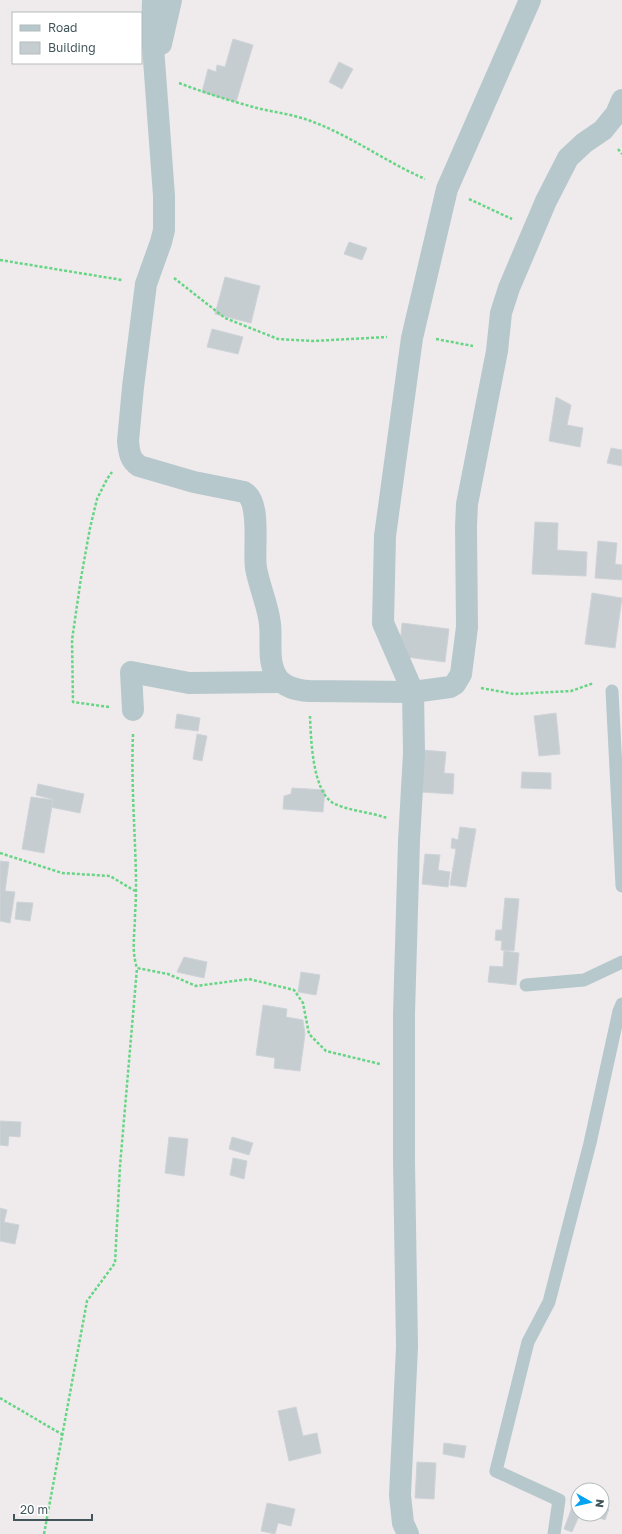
<svg xmlns="http://www.w3.org/2000/svg" width="622" height="1534" font-family="'Golos Text',sans-serif">
  <rect width="100%" height="100%" fill="#efebec"/>
  <g fill="#c6cdd1" stroke="#ced3d8">
    <polygon points="233,39 253,45 236,102 202,92 208,69 216,72 217,65 225,67"/>
    <polygon points="339,62 353,69 342,89 329,82"/>
    <polygon points="349,242 367,248 362,260 344,254"/>
    <polygon points="225,277 260,286 251,323 215,314"/>
    <polygon points="212,329 243,337 238,354 207,347"/>
    <polygon points="556,397 571,405 567,425 583,428 580,447 549,441"/>
    <polygon points="611,448 622,450 622,466 607,463"/>
    <polygon points="535,522 558,523 557,550 587,552 586,576 532,574"/>
    <polygon points="598,541 617,543 615,564 622,565 622,580 595,578"/>
    <polygon points="592,593 622,598 615,648 585,644"/>
    <polygon points="402,623 449,629 445,662 399,656"/>
    <polygon points="556,713 560,754 539,756 534,716"/>
    <polygon points="177,714 200,718 198,731 175,728"/>
    <polygon points="197,734 207,736 202,761 193,759"/>
    <polygon points="423,750 446,752 444,773 454,774 453,794 420,792"/>
    <polygon points="522,772 551,773 551,789 521,788"/>
    <polygon points="38,784 84,794 80,813 50,807 52,799 36,795"/>
    <polygon points="292,788 325,790 323,812 283,809 284,796 291,794"/>
    <polygon points="31,797 53,800 44,853 22,849"/>
    <polygon points="460,827 476,829 466,887 450,885 456,849 451,848 452,838 458,840"/>
    <polygon points="425,854 440,855 438,870 450,872 448,887 422,884"/>
    <polygon points="0,861 9,862 5,891 15,892 10,923 0,921"/>
    <polygon points="505,898 519,899 514,951 501,950 502,941 495,940 496,930 502,930"/>
    <polygon points="17,902 33,903 30,921 15,919"/>
    <polygon points="504,951 519,953 516,985 488,982 490,966 503,967"/>
    <polygon points="184,957 207,962 204,978 177,972"/>
    <polygon points="301,972 320,975 316,995 298,992"/>
    <polygon points="263,1005 287,1009 286,1017 303,1020 305,1034 300,1071 274,1068 275,1058 256,1055"/>
    <polygon points="0,1121 21,1122 20,1137 9,1136 8,1146 0,1145"/>
    <polygon points="169,1137 188,1139 184,1176 165,1173"/>
    <polygon points="232,1137 253,1143 249,1155 229,1149"/>
    <polygon points="233,1158 247,1161 244,1179 230,1175"/>
    <polygon points="0,1208 7,1210 4,1222 19,1225 15,1244 0,1241"/>
    <polygon points="296,1407 303,1436 317,1433 321,1453 289,1461 278,1411"/>
    <polygon points="444,1443 466,1446 464,1458 443,1454"/>
    <polygon points="417,1462 436,1463 434,1499 415,1498"/>
    <polygon points="575,1499 578,1500 578,1514 580,1514 572,1532 564,1529"/>
    <polygon points="267,1503 295,1509 291,1526 278,1523 275,1534 261,1531"/>
    <polygon points="602,1507 609,1509 605,1520 589,1514 602,1514"/>
  </g>
  <g fill="none" stroke-linecap="round" stroke-linejoin="round">
    <g stroke="#66d584" stroke-width="2.5" stroke-dasharray="3 2" stroke-linecap="butt">
      <path d="M179 83C205 93 231 101 257 108 273 112 290 114 305 119 347 133 384 161 425 179"/>
      <polyline points="618,149 622,154"/>
      <polyline points="469,199 512,219"/>
      <polyline points="0,260 122,280"/>
      <polyline points="174,278 225,318 278,339 313,341 387,337"/>
      <polyline points="436,339 473,346"/>
      <polyline points="481,688 514,694 571,691 594,683"/>
      <polyline points="109,707 73,702 72,640 81,578 90,528 97,499 107,479 112,472"/>
      <path d="M310 716C311 738 312 790 333 803 348 811 371 812 387 818"/>
      <path d="M133 734C131 782 135 829 136 877 136 889 136 902 135 914 135 934 131 949 137 968L168 974 196 986 249 979 294 990 303 1003 309 1034 326 1051 380 1064"/>
      <polyline points="0,853 62,873 110,876 135,891"/>
      <polyline points="0,1398 63,1435"/>
      <polyline points="44,1534 87,1301 115,1263 120,1166 137,968"/>
    </g>
    <g stroke="#b7c8cd" stroke-width="13">
      <polyline points="612,691 622,886"/>
      <polyline points="526,985 584,980 622,962"/>
      <polyline points="554,1534 559,1500 496,1471 528,1342 549,1302 590,1143 619,1011 622,1004"/>
    </g>
    <g stroke="#b7c8cd" stroke-width="22">
      <path d="M153 0 152 33 164 196V230L161 242 146 284 133 387 128 441C129 452 130 460 139 466L194 482 244 492C262 502 253 549 256 568 259 586 268 605 270 624 272 641 267 662 277 677 284 688 298 690 309 691L413 692 450 687 455 684 461 674 467 627 466 527 467 504 497 351 501 313 509 288 546 201 568 158 584 143 603 130 616 114 622 100"/>
      <polyline points="161,44 171,0"/>
      <polyline points="133,710 131,672 189,683 280,682"/>
      <polyline points="408,1534 403,1523 400,1495 407,1347 404,1161 404,1014 409,841 414,753 413,692 383,623 385,536 412,338 447,189 530,0"/>
    </g>
  </g>
  <rect x="12" y="12" width="130" height="52" fill="#ffffff" stroke="#b3bbbd"/>
  <rect x="20" y="25" width="20" height="6" fill="#b7c8cd" stroke="#b3bbbd"/>
  <text x="48" y="32" font-size="12" fill="#41555b">Road</text>
  <rect x="20" y="42" width="20" height="12" fill="#c6cdd1" stroke="#b3bbbd"/>
  <text x="48" y="52" font-size="12" fill="#41555b">Building</text>
  <g transform="translate(590 1502) rotate(98)"><circle r="19" fill="#ffffff" stroke="#b3bbbd"/>
  <path d="M0-3L7 15L0 10L-7 15Z" fill="#02a3f1"/>
  <text y="-6" font-size="11" font-weight="bold" text-anchor="middle" fill="#41555b">N</text>
  </g>
  <path d="M14 1514v6h78v-6" fill="none" stroke="#41555b" stroke-width="2"/>
  <text x="20" y="1514" font-size="12" fill="#41555b" stroke="#ffffff" stroke-width="3" paint-order="stroke">20 m</text>
</svg>
